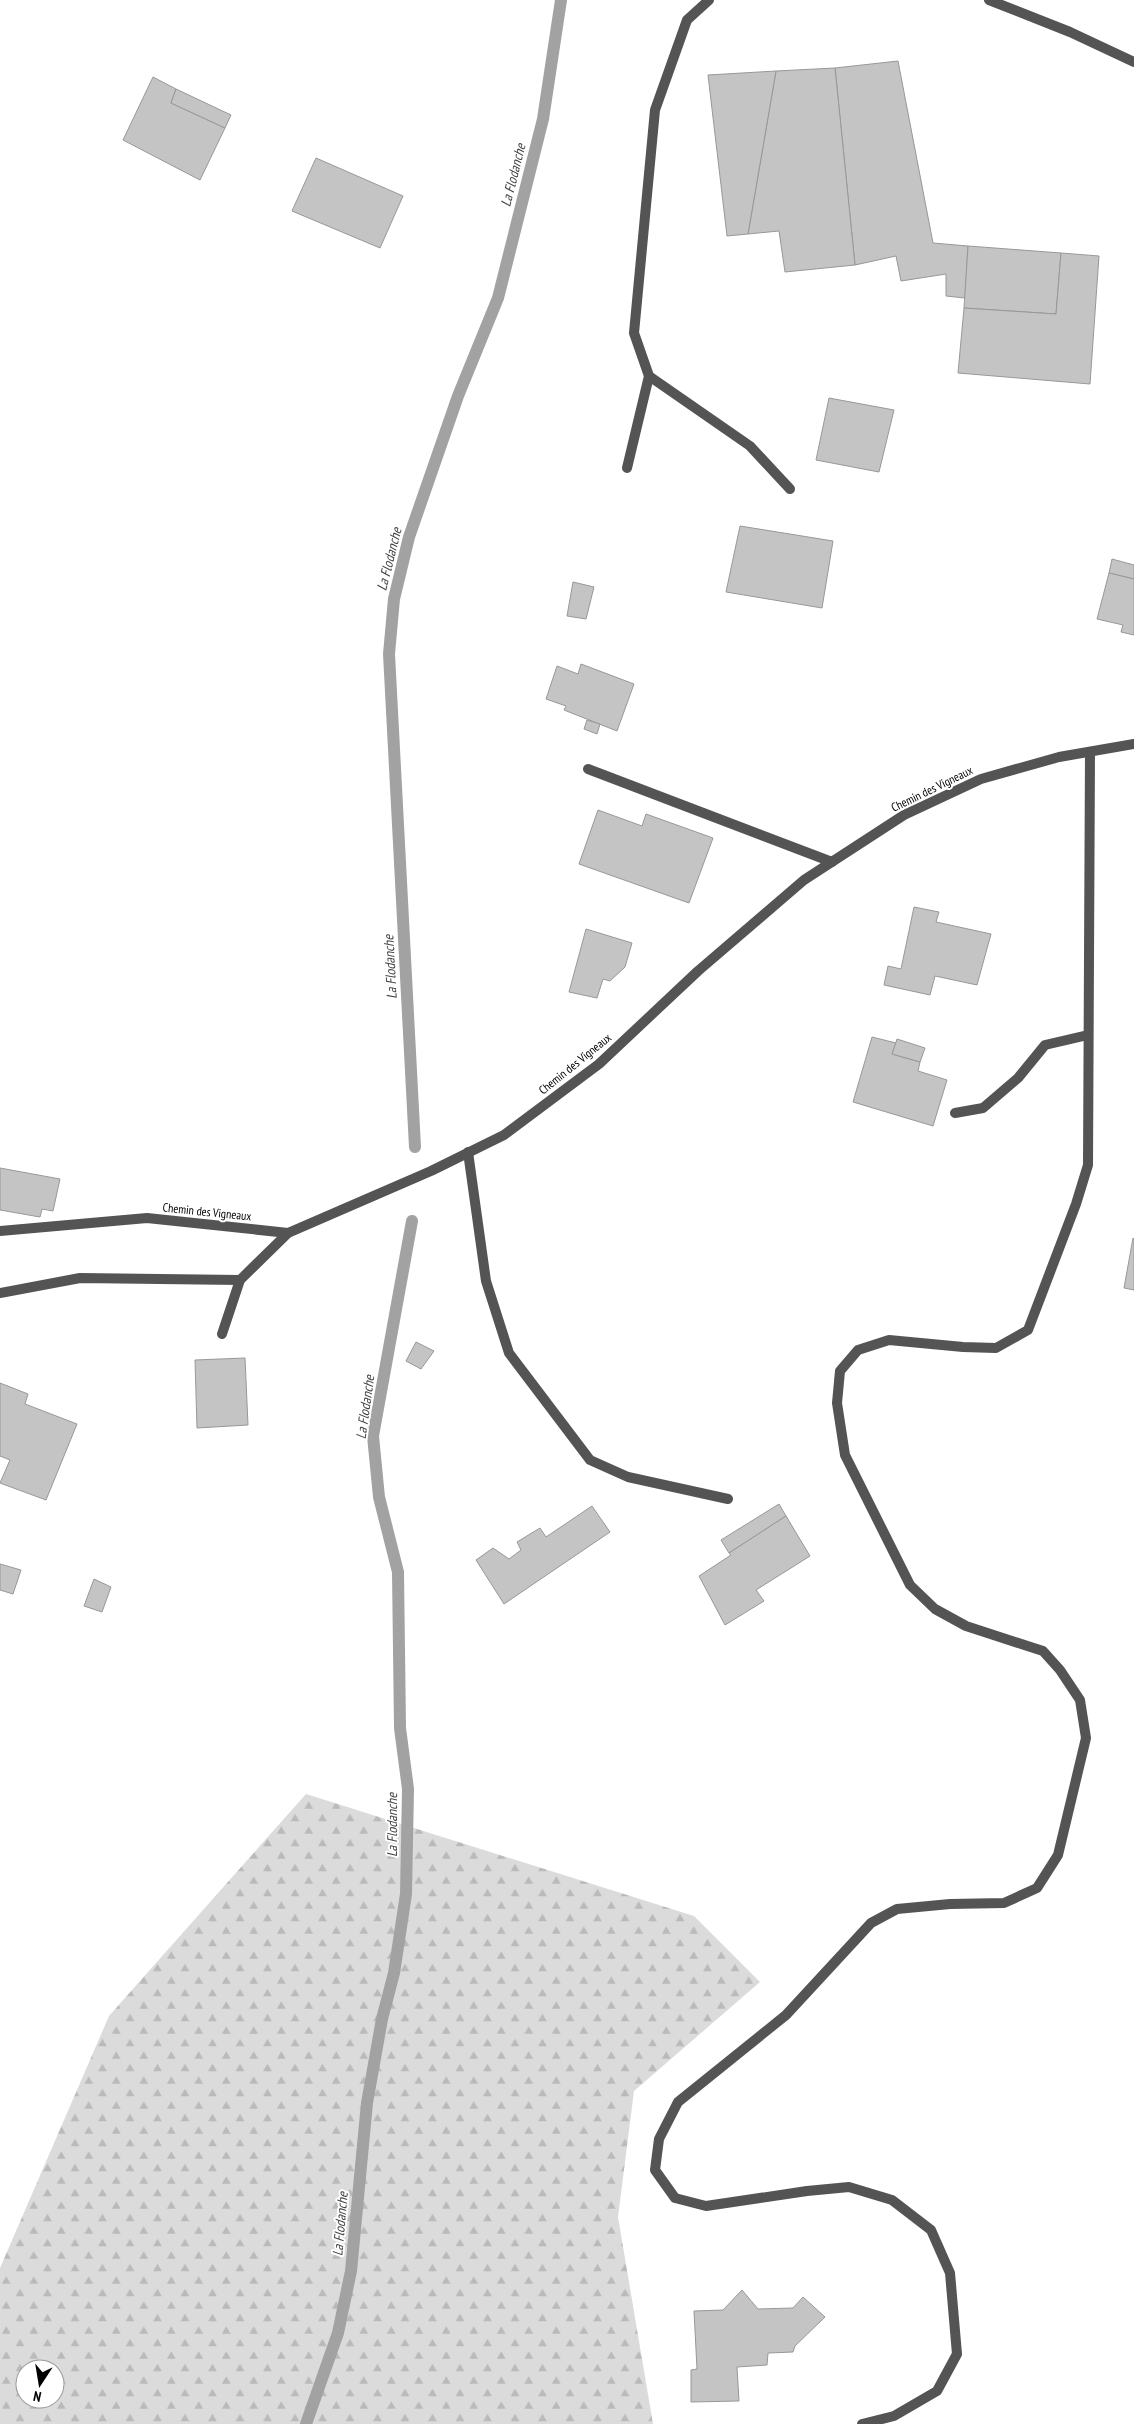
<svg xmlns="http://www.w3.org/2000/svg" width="1134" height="2424" font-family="'PT Sans Narrow',sans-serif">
  <defs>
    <pattern id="forest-firs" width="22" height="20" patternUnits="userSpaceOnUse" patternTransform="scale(1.25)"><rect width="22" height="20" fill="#dbdbdb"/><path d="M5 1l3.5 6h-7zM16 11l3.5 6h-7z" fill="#bababa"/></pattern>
  </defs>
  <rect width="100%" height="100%" fill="#fff"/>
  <path fill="url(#forest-firs)" fill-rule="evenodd" d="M306 1794 694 1916 760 1982 634 2091 618 2217 653 2424H0V2268L109 2016ZM25 2369H55V2399H25Z"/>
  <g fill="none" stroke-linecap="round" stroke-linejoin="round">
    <g stroke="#a2a2a2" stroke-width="12">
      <polyline points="415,1147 389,654 394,599 409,537 458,396 498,298 543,119 561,0"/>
      <polyline points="306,2424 338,2333 351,2271 367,2103 382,2019 394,1973 406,1894 408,1789 400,1728 398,1572 379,1497 373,1436 412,1221"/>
    </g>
  </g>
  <g fill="#c4c4c4" stroke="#989898">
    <polygon points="898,61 933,243 968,246 965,298 946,296 946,274 901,281 896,256 855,265 835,68"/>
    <polygon points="835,68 855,265 785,272 779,231 748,234 776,71"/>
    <polygon points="776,71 748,234 727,236 708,75"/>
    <polygon points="153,77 176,89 171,103 225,128 200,180 123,140"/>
    <polygon points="176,89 231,115 225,128 171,103"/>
    <polygon points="316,158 403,196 380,248 292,211"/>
    <polygon points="968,246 1061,253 1056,314 964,308"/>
    <polygon points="1061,253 1099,256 1090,384 958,373 964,308 1056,314"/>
    <polygon points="829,398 894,410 879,472 816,460"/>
    <polygon points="740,526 833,541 822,608 726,592"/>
    <polygon points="1112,559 1134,565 1134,579 1109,573"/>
    <polygon points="1109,573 1134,579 1134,635 1121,632 1123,625 1097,619"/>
    <polygon points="573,582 594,587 586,619 567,616"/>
    <polygon points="581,664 634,684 617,731 564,710 566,706 546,699 557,666 578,674"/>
    <polygon points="587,720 600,724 597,734 584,729"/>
    <polygon points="598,810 642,826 646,814 713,838 689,903 579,864"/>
    <polygon points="914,907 939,912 936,922 991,934 977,985 935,976 930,995 884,985 888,966 901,969"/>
    <polygon points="586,929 632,943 625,967 610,981 603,979 597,998 569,992"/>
    <polygon points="872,1037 896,1043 892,1054 920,1062 918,1071 947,1080 933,1126 853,1102"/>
    <polygon points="897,1039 925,1048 920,1062 892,1054"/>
    <polygon points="0,1168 60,1179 53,1211 42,1209 40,1217 0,1210"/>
    <polygon points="1133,1238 1134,1239 1134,1290 1124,1288"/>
    <polygon points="416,1342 434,1351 421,1369 406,1361"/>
    <polygon points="245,1358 248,1425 197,1428 195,1360"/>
    <polygon points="0,1383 28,1394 25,1404 77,1424 46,1500 0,1483 10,1460 0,1456"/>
    <polygon points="779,1504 786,1516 729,1553 721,1540"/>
    <polygon points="592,1506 610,1532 504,1604 476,1560 493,1548 509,1559 521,1550 517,1542 540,1528 546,1537"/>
    <polygon points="786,1516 810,1556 756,1590 764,1601 725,1625 699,1576 731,1555 729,1553"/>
    <polygon points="0,1564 21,1570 13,1594 0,1590"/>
    <polygon points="94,1579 111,1587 102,1612 84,1606"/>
    <polygon points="742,2290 758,2309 793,2308 803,2297 825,2317 795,2346 793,2352 768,2353 767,2365 737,2367 739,2401 691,2402 691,2370 697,2369 694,2311 723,2310"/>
  </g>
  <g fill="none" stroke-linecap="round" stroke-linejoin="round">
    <g stroke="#545454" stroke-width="10">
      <polyline points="649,376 750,446 790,489"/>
      <polyline points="627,468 649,376 634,333 655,110 687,20 709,0"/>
      <polyline points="588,769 832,862"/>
      <polyline points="955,1113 983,1108 1018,1078 1045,1045 1088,1035"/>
      <polyline points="468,1152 486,1281 509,1353 590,1460 628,1477 728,1499"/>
      <polyline points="0,1293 80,1278 240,1280"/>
      <polyline points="222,1334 240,1280 288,1233"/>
    </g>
    <g stroke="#545454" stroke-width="10">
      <polyline points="989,0 1070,32 1134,62"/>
      <polyline points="0,1231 147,1218 288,1233 431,1171 504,1135 599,1064 698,971 804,880 904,815 981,779 1059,757 1134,744"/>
      <polyline points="862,2424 894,2416 937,2391 957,2354 950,2273 931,2230 892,2200 849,2187 807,2191 706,2206 675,2198 655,2170 659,2139 678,2102 786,2015 871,1923 897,1909 950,1904 1004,1903 1037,1888 1058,1855 1086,1738 1080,1700 1060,1670 1043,1651 966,1626 935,1609 910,1585 845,1455 837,1403 840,1371 858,1350 889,1340 963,1347 996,1348 1028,1330 1076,1204 1088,1165 1090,752"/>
    </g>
  </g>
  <g text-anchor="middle" stroke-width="4" stroke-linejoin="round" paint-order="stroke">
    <g font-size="12" fill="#000" stroke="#fff">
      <text transform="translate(932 789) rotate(-26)" y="4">Chemin des Vigneaux</text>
      <text transform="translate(575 1064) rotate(-39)" y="4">Chemin des Vigneaux</text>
      <text transform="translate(207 1212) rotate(6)" y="4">Chemin des Vigneaux</text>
    </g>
    <g font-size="14" font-style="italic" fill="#434343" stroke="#fff">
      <text transform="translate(513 175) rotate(-76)" y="5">La Flodanche</text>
      <text transform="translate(389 559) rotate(-76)" y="5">La Flodanche</text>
      <text transform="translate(390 967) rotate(-93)" y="5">La Flodanche</text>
      <text transform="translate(365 1407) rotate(-82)" y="5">La Flodanche</text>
      <text transform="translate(392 1825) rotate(-90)" y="5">La Flodanche</text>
      <text transform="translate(340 2224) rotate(-85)" y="5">La Flodanche</text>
    </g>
  </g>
  <g transform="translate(40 2384) rotate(192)"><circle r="24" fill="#ffffff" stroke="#999999"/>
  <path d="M0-4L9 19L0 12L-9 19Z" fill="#000000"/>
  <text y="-8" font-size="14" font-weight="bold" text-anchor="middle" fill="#000000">N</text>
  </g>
</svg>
